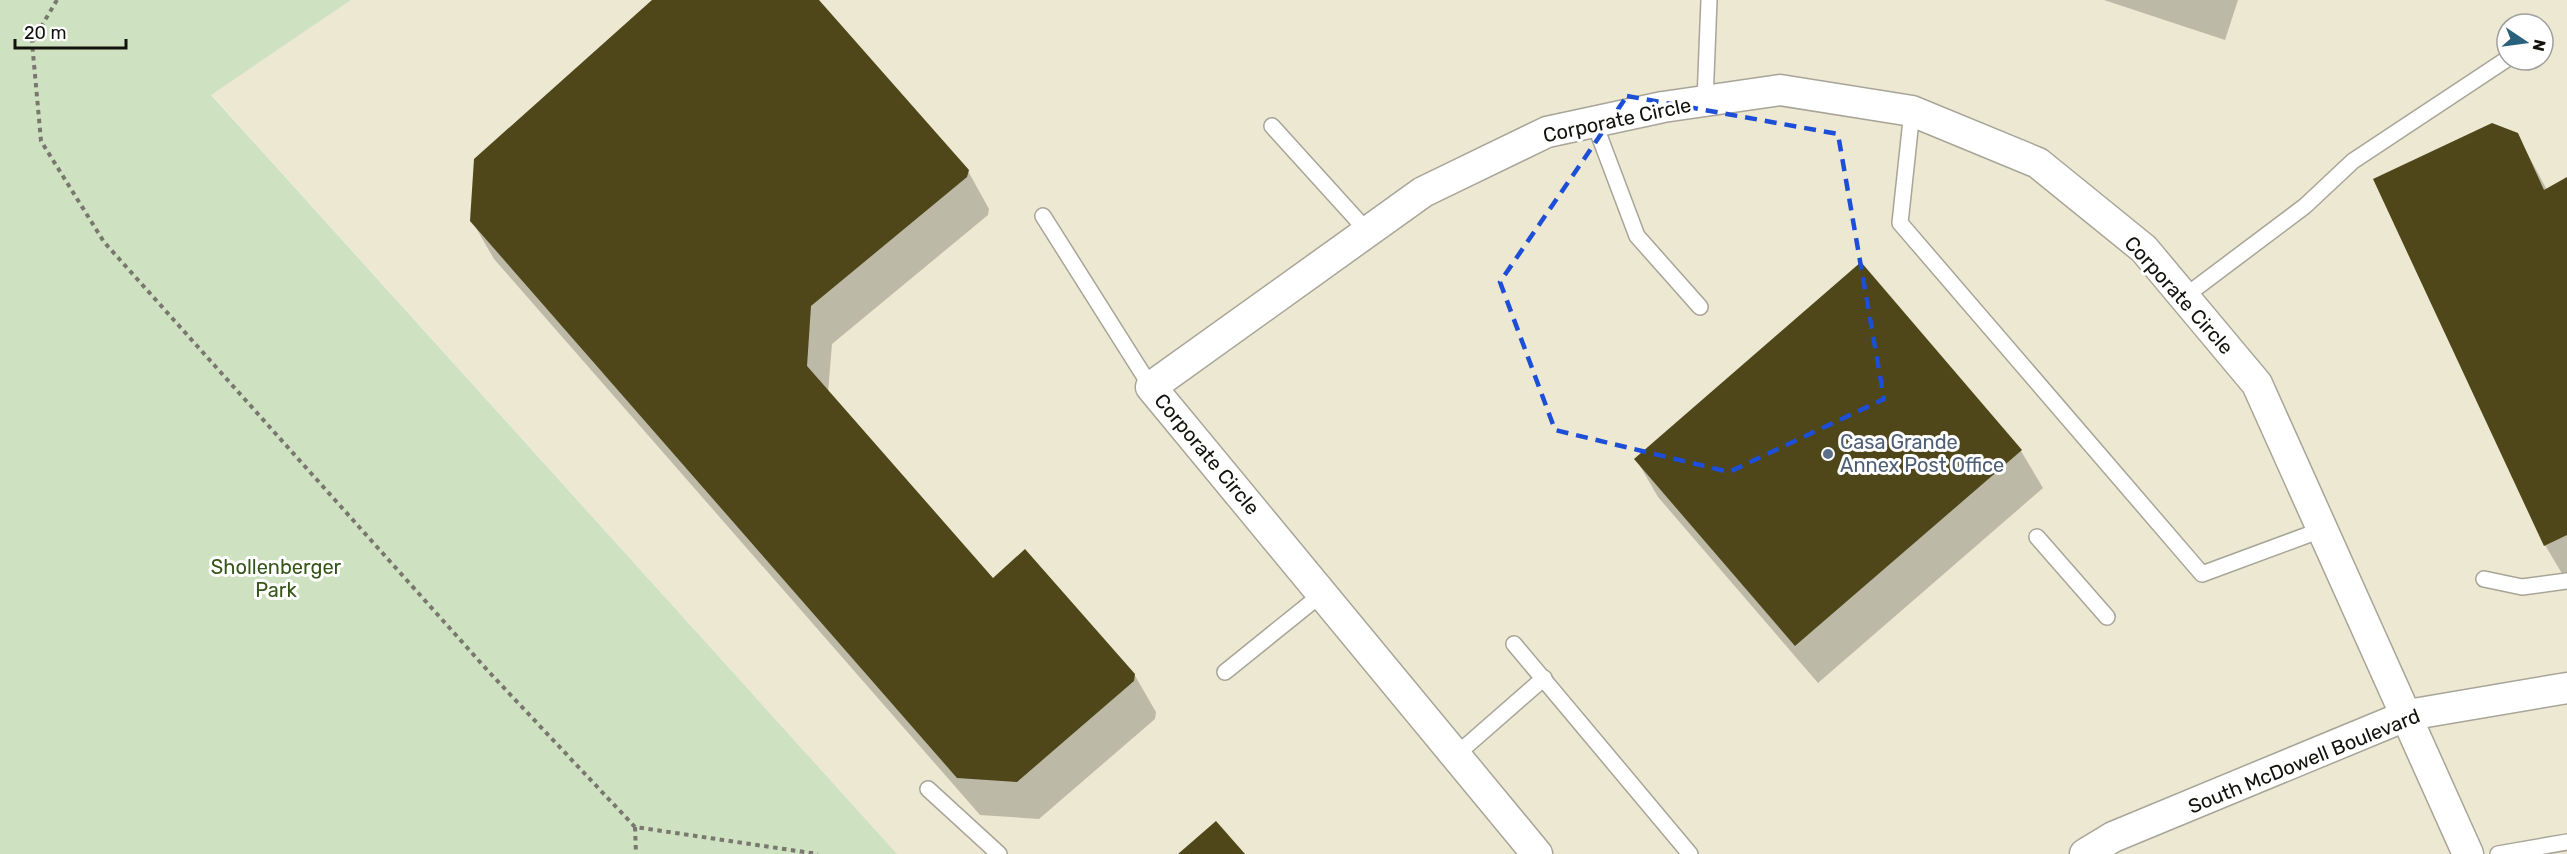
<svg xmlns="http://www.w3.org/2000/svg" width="2567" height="854" font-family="Rubik,sans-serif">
  <rect width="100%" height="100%" fill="#f2efe1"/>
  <path fill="#ece8d1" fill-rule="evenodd" d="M351 0H2567V854H897L211 94ZM2507 24H2543V60H2507Z"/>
  <polygon fill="#cee2c1" points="0,0 351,0 211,95 897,854 0,854"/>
  <g fill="#0003">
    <polygon points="654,0 817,0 968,171 989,209 988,215 832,344 828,393 993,580 1134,674 1156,712 1155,719 1039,819 980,815 494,259 472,221"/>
    <polygon points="2104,0 2238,0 2225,40"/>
    <polygon points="2517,134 2547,190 2567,179 2567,582 2545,545"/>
    <polygon points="2021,451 2043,488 1818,683 1658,497 1636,459"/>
  </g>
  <g fill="#4f4619">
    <polygon points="652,0 819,0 969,170 967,177 811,306 807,366 993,578 1025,549 1135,674 1134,681 1017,782 957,778 470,221 474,159"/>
    <polygon points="2492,123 2518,133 2544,190 2567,177 2567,535 2544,546 2373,179"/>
    <polygon points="1861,262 2022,450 1795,646 1634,459"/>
    <polygon points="1216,821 1245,854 1178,854"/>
  </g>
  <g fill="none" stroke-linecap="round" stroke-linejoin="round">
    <g stroke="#a8a598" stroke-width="18">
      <g id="lane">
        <polyline points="1705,101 1709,0"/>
        <polyline points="1912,111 1900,223 2202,574 2321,530"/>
        <polyline points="1594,122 1637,236 1700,307"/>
        <polyline points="1272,126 1368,232"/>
        <polyline points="1043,216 1151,387"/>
        <polyline points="2184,297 2305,206 2353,161 2507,59"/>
        <polyline points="2037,537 2107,617"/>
        <polyline points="2484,579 2522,587 2567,581"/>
        <polyline points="1514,644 1690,854"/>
        <polyline points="1225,672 1323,593"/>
        <polyline points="1456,755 1544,678"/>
        <polyline points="928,789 999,854"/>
        <polyline points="2498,854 2567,842"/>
      </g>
    </g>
    <g stroke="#a8a598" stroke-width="33">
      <g id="street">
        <polyline points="1537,854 1151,387 1423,192 1547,132 1663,107 1780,90 1912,111 2038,163 2144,249 2257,384 2468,854"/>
        <polyline points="2085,854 2113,837 2408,715 2567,688"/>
      </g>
    </g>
    <g stroke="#79776e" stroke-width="4" stroke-dasharray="4.5 4.5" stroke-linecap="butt">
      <polyline points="57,0 32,42 41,141 104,242 489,672 635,827 818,854"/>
      <polyline points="635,827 636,854"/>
    </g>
    <use href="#lane" stroke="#fff" stroke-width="15"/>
    <use href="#street" stroke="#fff" stroke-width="30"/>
  </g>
  <path fill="none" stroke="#1d4ed8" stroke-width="4.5" stroke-dasharray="12 8" stroke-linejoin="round" d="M1627 96 1838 134 1884 399 1729 472 1555 430 1500 282Z"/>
  <circle fill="#5c6f8a" stroke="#fff" stroke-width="2" cx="1828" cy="454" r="6"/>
  <g text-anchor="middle" stroke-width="6" stroke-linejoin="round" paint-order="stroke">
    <g font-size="20" fill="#12110c" stroke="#fff">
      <text transform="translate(1617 120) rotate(-12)" y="7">Corporate Circle</text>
      <text transform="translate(2179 295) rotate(48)" y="7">Corporate Circle</text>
      <text transform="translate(1207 454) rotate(50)" y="7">Corporate Circle</text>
      <text transform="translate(2304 761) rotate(-22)" y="7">South McDowell Boulevard</text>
    </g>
    <g font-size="20" fill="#4e5e75" stroke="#fff" text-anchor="start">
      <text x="1840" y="449">Casa Grande<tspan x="1840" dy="23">Annex Post Office</tspan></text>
    </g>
    <g font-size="20" fill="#365519" stroke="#fff">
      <text x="276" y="574">Shollenberger<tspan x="276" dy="23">Park</tspan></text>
    </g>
  </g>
  <g transform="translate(2525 42) rotate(103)"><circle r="28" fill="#ffffff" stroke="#a0a09e" stroke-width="1.5"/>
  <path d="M0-4.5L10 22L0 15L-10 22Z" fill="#29607b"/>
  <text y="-9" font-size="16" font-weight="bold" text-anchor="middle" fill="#12110c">N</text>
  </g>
  <path d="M15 39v9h111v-9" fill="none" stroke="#12110c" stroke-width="3"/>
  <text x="24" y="39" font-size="18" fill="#12110c" stroke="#ffffff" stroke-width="4.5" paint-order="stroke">20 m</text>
</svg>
